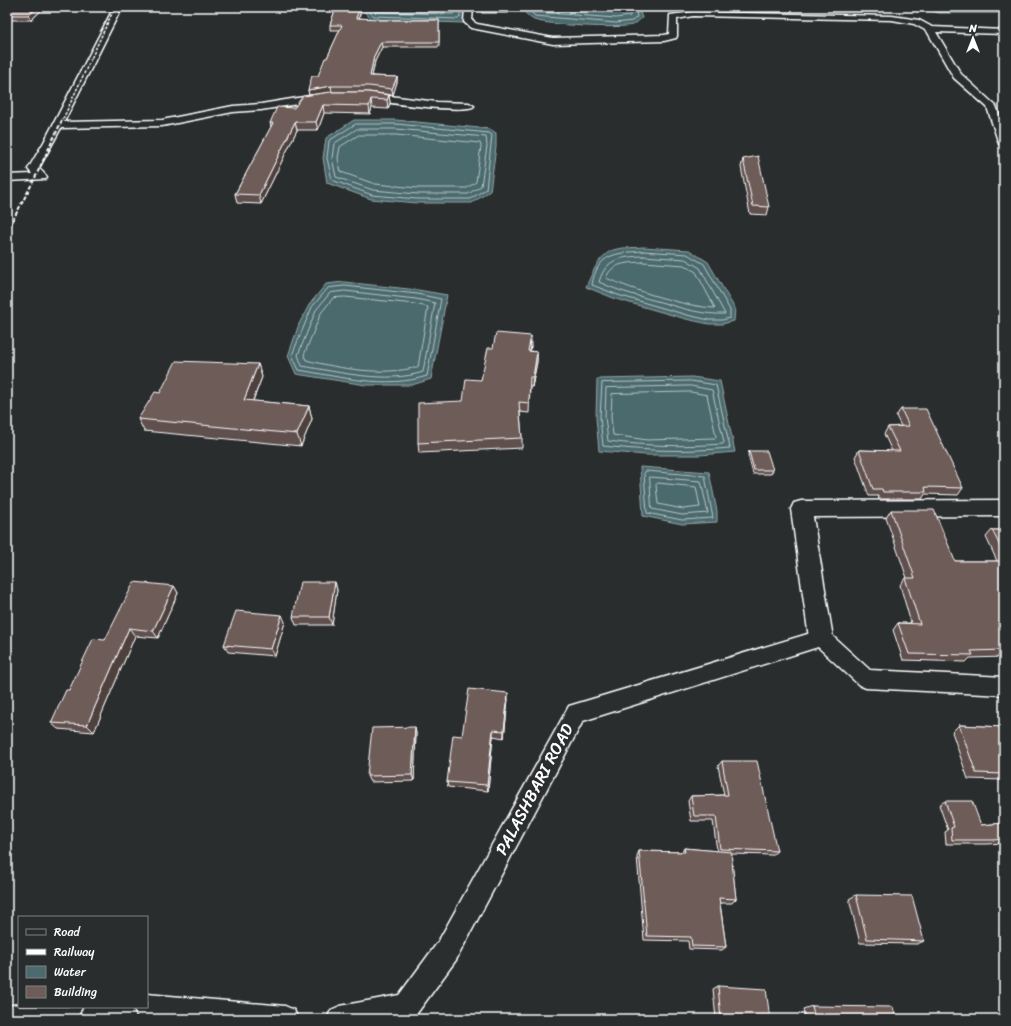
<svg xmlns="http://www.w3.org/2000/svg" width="1011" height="1026" font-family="Sriracha,sans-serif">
  <rect width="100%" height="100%" fill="#2a2d2e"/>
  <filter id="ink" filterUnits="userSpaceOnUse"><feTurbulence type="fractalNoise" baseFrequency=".025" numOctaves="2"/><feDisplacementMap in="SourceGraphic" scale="8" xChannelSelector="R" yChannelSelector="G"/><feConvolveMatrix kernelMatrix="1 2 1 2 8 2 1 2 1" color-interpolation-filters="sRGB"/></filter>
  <g filter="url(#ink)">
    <g fill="#4c6b6e" stroke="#94a6a8">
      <polygon points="360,7 464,7 464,23 372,20"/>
      <path d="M522 7H638L642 18C639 20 636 24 632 25 618 29 549 25 534 20 530 18 523 12 522 7Z"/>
      <polygon points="919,7 1004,7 1004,8 997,13 939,13"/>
      <polygon points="354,120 396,120 490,129 496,133 496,147 490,191 472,203 417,203 371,199 327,183 323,158 326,138"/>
      <path d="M643 247 689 250 708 262 735 309 734 321 722 324H709L686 319 616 299 586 287C592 273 600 252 617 249 625 247 634 248 643 247Z"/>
      <polygon points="344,282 418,290 447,295 431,379 412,385 366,385 296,374 288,356 299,324 309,305 326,284"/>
      <polygon points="692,377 720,381 735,452 700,455 646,455 599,451 596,418 597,379"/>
      <polygon points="640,467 709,472 717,511 717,522 682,524 643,516"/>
    </g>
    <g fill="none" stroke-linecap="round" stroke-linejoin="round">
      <g stroke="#b7c4c5" stroke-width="1">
        <polyline points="365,7 374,16 458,19 460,17 460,7"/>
        <polyline points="372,7 376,12 453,14 455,12 455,7"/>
        <polyline points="526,7 535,16 616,23 632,21 637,17 635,7"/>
        <polyline points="533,7 537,11 548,13 616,18 630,16 630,7"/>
        <polyline points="548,7 616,12 623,11 624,7"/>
        <polyline points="933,7 939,9 995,9 998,7"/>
        <polygon points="356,124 396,124 489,133 492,135 486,189 470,199 417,199 372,195 332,180 327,158 329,141"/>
        <polygon points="357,129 396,129 486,137 487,146 481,186 468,194 418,194 373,190 336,177 332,158 334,144"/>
        <polygon points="359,135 396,135 480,143 481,146 476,182 467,188 418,188 375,184 341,172 338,158 340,147"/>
        <path d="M643 251 687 254 704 264 730 310V318L722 320H709L687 315 618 295 592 285C597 253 617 253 643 251Z"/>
        <path d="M643 256 685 259 700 268 725 314C704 315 684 309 664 303 642 297 620 292 599 282 606 258 621 257 643 256Z"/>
        <path d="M643 262 684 265 696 272 715 308C686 307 633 290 606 278 612 262 628 263 643 262Z"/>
        <path d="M345 286 417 294 441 299 427 376C386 389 341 377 299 370L292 355 312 307 328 288Z"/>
        <path d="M345 291 416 299 435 303 423 372C387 384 339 372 302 366L298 355 316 310 330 293Z"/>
        <path d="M345 297 415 304 428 307 418 367C383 376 341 369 306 360L304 355 321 313 333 298Z"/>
        <path d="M691 381 716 385 730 448C685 452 647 451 603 446L600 417 602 383Z"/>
        <path d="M691 386 712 390 724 442 723 444C684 447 647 446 608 441L605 417 606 388Z"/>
        <polygon points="691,392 707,395 716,436 715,438 647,440 613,435 611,417 612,394"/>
        <polygon points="646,471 705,476 713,518 682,520 647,513 644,474"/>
        <polygon points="650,477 701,481 708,513 682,515 652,509"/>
        <polygon points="658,483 696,487 700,507 683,509 658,504 656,485"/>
      </g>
      <g stroke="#fff" stroke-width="3">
        <g id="minor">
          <polygon points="114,7 122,7 64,122 162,120 233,106 261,104 322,94 327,97 322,100 261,110 233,112 162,126 61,128 39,168 47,177 46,179 7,181 7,175 32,174 28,169 44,142"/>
          <polygon points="465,7 473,7 472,21 477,24 553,38 664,35 669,34 670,15 693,12 892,16 919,20 932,27 1004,30 1004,34 936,32 961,74 996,106 1004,129 1004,147 999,144 987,107 954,78 927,31 914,24 892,20 693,16 677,19 677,36 676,38 664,41 553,44 471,28 464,22"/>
          <path d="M366 93 437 102 469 103 474 106C467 114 377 102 363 98L361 96 363 94Z"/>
          <polygon points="821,630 828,632 870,670 1004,677 1004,695 866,688 859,685 818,647 583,721 456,960 415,1016 408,1019 327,1019 331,1010 340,1006 399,995 438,942 569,706"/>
          <polygon points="147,994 285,1006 294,1010 298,1019 144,1019 137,1016 133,1007 147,1007"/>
          <polygon points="19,1004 19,1007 82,1007 78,1016 71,1019 7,1019 7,1006"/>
        </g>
      </g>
      <g stroke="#fff" stroke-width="3">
        <polygon id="tertiary" points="1004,500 1004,516 813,517 833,638 829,645 821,648 813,645 809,638 791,509 794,503 801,501"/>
      </g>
      <use href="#minor" fill="#2a2d2e" fill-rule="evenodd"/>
      <use href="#tertiary" fill="#2a2d2e" fill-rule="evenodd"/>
      <polyline stroke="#fff" stroke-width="1.5" stroke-dasharray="3 1.5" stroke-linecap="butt" points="63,119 115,7"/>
      <polyline stroke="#fff" stroke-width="2" stroke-dasharray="4 2" stroke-linecap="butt" points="7,231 34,180 63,118"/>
    </g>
    <g fill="#5f4f4d" stroke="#fff">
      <polygon points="7,7 45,7 31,20 7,20"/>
      <polygon points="336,7 362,7 359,18 379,20 439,20 439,47 382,47 375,61 372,76 397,77 397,82 393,95 369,92 332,92 309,95 308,90 318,76 327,58 340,30 330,30 330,25"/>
      <rect x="482" y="7" width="26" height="6"/>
      <polygon points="389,95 390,103 388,109 372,108 370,114 324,113 318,130 297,130 261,204 237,203 235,194 271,127 270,123 294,108"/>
      <polygon points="743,159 769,207 767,215 750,214 741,167"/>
      <polygon points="531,346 530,351 537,352 537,362 532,387 530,387 529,413 520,412 522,438 522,448 419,453 418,443 463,401 481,380 493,348"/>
      <polygon points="258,364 262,377 253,401 309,406 312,419 301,446 144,431 138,419 160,393"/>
      <polygon points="901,409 963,488 958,495 925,494 922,499 879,499 878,496 869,496 855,457 859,450 892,451 884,434 888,427 901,426 896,416"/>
      <polygon points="749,451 773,470 771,474 753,474 748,455"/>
      <polygon points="891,510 955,561 997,561 986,537 992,530 1004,530 1004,657 970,658 966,662 903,660 893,630 898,623 911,623 900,585 905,578 907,578 886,518"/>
      <polygon points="335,582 337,590 332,625 296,625 293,617"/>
      <polygon points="174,586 178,593 158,638 135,636 94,732 58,729 51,723 69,690 105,640"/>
      <polygon points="285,622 275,656 228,652 224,645"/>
      <polygon points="508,699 504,738 493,736 488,791 448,787 447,782 462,736"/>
      <polygon points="959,725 1004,727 1004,780 968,779 952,732"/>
      <polygon points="415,727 416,734 414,781 370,782 367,776"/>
      <polygon points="722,761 777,851 772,855 731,854 736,899 732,903 720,903 726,947 722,950 689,949 688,941 644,940 637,856 639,851 682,852 684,848 717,851 713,821 691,821 688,801 691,796 724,795 718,766"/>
      <polygon points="945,801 981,825 1004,823 1004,843 986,844 946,844 945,832 948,830 939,805"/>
      <polygon points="856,895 924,941 917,944 860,943 849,899"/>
      <polygon points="718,986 770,1019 716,1019 713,989"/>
      <polygon points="812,1006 896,1019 805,1019 803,1009"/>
    </g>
    <g fill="#4d403e" stroke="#fff">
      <polygon points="38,7 45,7 31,20 29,15"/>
      <polygon points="360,7 362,7 357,23 356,18"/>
      <polygon points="381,42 382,47 375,61 371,81 370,76 374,56"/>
      <polygon points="397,77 397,82 393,95 392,89"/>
      <polygon points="331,86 332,92 309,95 308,90"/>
      <polygon points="389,95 390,103 388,109 387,100"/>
      <polygon points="371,99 372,108 370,114 369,106"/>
      <polygon points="323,105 324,113 318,130 316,122"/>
      <polygon points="295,122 297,130 261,204 259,195"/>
      <polygon points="531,336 531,346 528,361 528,351"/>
      <polygon points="537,352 537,362 532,387 533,377"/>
      <polygon points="258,364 262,377 248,413 244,400"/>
      <polygon points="309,406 312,419 301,446 297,434"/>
      <polygon points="335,582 337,590 332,625 329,617"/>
      <polygon points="174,586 178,593 158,638 153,631"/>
      <polygon points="282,615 285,622 275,656 271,649"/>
      <polygon points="129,628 135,636 94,732 87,725"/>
      <polygon points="508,693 508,699 504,738 504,731"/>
      <polygon points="415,727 416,734 414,781 412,775"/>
      <polygon points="493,730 493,736 488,791 487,785"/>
    </g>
    <g fill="#6e5c59" stroke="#fff">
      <polygon points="7,7 38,7 29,15 7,15"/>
      <polygon points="336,7 360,7 356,18 379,19 378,20 439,20 439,42 381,42 374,56 370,76 397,77 392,89 369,86 331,86 308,90 312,76 318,76 325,58 327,58 342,25 330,25"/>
      <rect x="482" y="7" width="26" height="1"/>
      <polygon points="331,92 368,92 389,95 387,100 371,99 369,106 323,105 316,122 295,122 259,195 235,194 273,123 270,123 277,107 294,108 303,96"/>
      <polygon points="758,156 769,207 753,206 743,159"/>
      <polygon points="496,333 531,336 528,351 537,352 533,377 530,377 529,403 519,402 522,438 418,443 418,403 463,401 466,379 481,380 488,348 493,348"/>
      <polygon points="176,361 258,364 244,400 309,406 297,434 138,419 155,392 160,393"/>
      <polygon points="901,409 926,409 963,488 925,487 926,492 883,492 882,489 873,489 859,450 900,451 888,427 909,426"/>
      <polygon points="749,451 767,451 773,470 754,470"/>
      <polygon points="891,510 934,510 955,561 1004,561 1004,650 971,651 973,655 909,654 898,623 920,624 905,578 915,578"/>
      <polygon points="992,530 1004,530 1004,554"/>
      <polygon points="134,582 174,586 153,631 129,628 87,725 51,723 66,690 69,690 93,639 105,640"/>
      <polygon points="300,582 335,582 329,617 293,617"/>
      <polygon points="236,611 282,615 271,649 224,645"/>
      <polygon points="469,689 508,693 504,731 493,730 487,785 447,782 453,735 462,736"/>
      <polygon points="959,725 1004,727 1004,774 976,773"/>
      <polygon points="415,727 412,775 367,776 372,728"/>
      <polygon points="722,761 757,761 777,851 720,849 716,816 694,816 691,796 728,795"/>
      <polygon points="945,801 972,801 981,825 1004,823 1004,839 993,840 952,840 951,828 954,827"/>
      <polygon points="684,848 731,852 736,899 719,898 726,947 692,946 691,937 647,936 639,851 685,852"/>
      <polygon points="856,895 912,896 924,941 867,939"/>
      <polygon points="718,986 766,989 770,1019 721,1019"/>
      <polygon points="812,1006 893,1007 896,1019 815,1019"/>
    </g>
  </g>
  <g text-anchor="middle" stroke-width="3" stroke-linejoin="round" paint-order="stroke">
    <g font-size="17" fill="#fff" stroke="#2a2d2e">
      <text transform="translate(534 789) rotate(-62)" y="6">PALASHBARI ROAD</text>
    </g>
  </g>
  <rect width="1011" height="1026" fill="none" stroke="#2a2d2e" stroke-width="24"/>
  <rect x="12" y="12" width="987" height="1002" fill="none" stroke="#fff" stroke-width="1.5" filter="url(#ink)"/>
  <rect x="18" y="916" width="130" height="92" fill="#2a2d2e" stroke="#7f8182"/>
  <rect x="26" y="929" width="20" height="6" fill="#2a2d2e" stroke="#7f8182"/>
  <text x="54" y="936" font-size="12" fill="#ffffff">Road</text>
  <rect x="26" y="949" width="20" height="6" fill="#ffffff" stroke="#7f8182"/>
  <text x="54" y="956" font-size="12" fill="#ffffff">Railway</text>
  <rect x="26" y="966" width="20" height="12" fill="#4c6b6e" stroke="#7f8182"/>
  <text x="54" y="976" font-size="12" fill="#ffffff">Water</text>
  <rect x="26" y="986" width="20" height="12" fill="#6e5c59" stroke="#7f8182"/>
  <text x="54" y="996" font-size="12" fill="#ffffff">Building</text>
  <g transform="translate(973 38)" stroke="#2a2d2e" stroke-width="3" paint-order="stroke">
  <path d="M0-3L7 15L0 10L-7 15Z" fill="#ffffff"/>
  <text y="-6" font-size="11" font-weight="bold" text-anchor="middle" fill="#ffffff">N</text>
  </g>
</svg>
